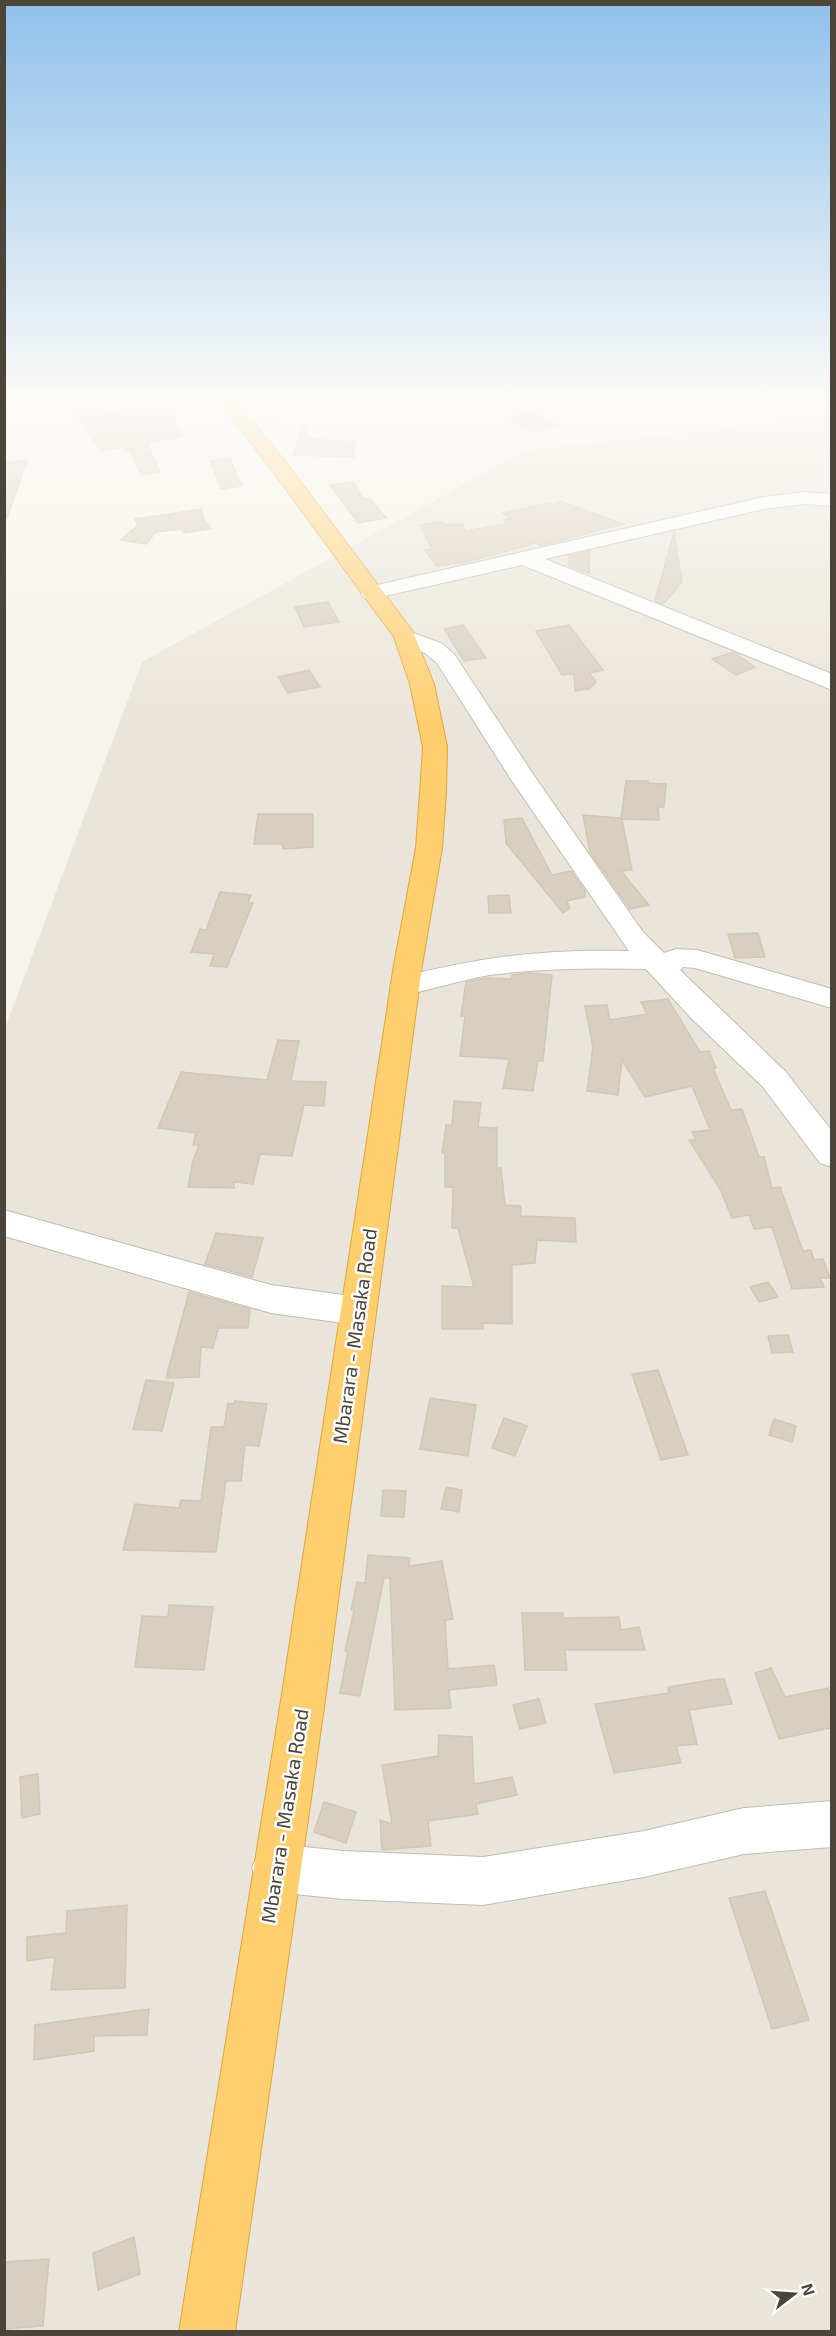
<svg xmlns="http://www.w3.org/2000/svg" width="836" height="2336" font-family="'Exo 2',sans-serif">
  <rect width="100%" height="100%" fill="#f6f3ec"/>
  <polygon fill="#eae5da" points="831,417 831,2331 5,2331 4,1031 142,662 527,450"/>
  <g fill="#d8cfc1" stroke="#d3c7b4" stroke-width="1.5">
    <polygon points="165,405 183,436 147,443 160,472 141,475 130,450 124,450 123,447 101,451 74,411 98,408 101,414"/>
    <polygon points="532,411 558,425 536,433 504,419"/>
    <polygon points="303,425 310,439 355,442 354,457 293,455"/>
    <polygon points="230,459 242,486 221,489 210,461"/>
    <polygon points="27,460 7,518 4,517 4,463"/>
    <polygon points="353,482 364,499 370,498 386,518 358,523 330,485"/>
    <polygon points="560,501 623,524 540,546 536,543 467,562 437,566 425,550 432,549 420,525 442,522 444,525 462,524 466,531 508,524 504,520 510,519 503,513 550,503 552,505"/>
    <polygon points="202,509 203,517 211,529 183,533 181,529 156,532 146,544 121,540 138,525 135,519"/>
    <polygon points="674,532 682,582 663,604 655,601"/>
    <polygon points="590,551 589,573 569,566 569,556"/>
    <polygon points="328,602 339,622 304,627 295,607"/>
    <polygon points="463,625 486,658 464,661 444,629"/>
    <polygon points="569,625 603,670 589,673 596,682 589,689 575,691 574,674 562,675 536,631"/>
    <polygon points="733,652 735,653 755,667 736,675 712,659"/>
    <polygon points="309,670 320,687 288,693 278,677"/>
    <polygon points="626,781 648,781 648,783 666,784 664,807 658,807 659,820 622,819 632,870 621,871 649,905 630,909 590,852 583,815 621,818"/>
    <polygon points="258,814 313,814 313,847 283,849 282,844 254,844"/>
    <polygon points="522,818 552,875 571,871 585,891 585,897 567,901 570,908 563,913 506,843 504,820"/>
    <polygon points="220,892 251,895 248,903 253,903 227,967 210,966 214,954 191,952 200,929 206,930"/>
    <polygon points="509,895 511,913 489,913 488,896"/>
    <polygon points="758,933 765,957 735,958 728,934"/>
    <polygon points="529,973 552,975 543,1061 538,1061 533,1091 503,1088 509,1059 460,1056 465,1016 461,1016 466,982 488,978 512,979 512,975"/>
    <polygon points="668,999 700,1052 709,1051 716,1068 713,1068 731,1110 742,1109 759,1157 764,1157 772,1188 780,1187 803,1251 811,1250 814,1260 823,1259 830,1278 820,1278 824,1287 792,1289 772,1227 754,1229 749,1215 732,1218 720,1189 689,1140 696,1140 692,1132 710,1130 692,1086 645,1097 622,1060 618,1095 587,1091 593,1047 585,1006 607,1005 610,1020 647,1014 641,1002"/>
    <polygon points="278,1040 299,1041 291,1081 326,1082 324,1106 304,1105 292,1156 260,1154 253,1184 234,1182 234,1188 188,1187 193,1161 199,1145 193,1145 196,1133 158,1128 181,1072 267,1080"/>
    <polygon points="454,1101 481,1103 478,1127 497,1128 497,1168 501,1168 505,1205 521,1206 521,1216 575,1218 576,1242 537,1240 535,1263 512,1265 512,1324 483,1323 483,1329 442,1329 442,1286 474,1287 458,1228 452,1228 453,1187 445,1187 445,1153 442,1153 446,1125 452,1125"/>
    <polygon points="216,1233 263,1238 252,1277 205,1264"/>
    <polygon points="768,1282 778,1297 759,1302 750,1287"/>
    <polygon points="189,1292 250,1309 248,1328 218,1328 213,1348 201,1347 199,1377 166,1378"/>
    <polygon points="788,1335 793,1352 772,1353 768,1336"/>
    <polygon points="658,1370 688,1455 661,1460 632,1374"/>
    <polygon points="146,1380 174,1383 162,1431 133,1429"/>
    <polygon points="430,1398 476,1405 468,1456 420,1449"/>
    <polygon points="235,1401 267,1404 259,1446 245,1445 241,1481 226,1481 216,1552 123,1550 135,1504 179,1508 181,1500 201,1501 211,1427 224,1427 228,1403 234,1404"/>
    <polygon points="504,1418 527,1426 515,1456 492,1448"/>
    <polygon points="774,1419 796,1426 792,1442 769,1435"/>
    <polygon points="446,1487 462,1490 459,1512 441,1509"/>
    <polygon points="383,1490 406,1491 404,1517 381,1516"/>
    <polygon points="368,1555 410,1558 409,1566 442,1561 453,1619 445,1620 448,1669 494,1665 497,1685 449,1690 451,1708 395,1710 390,1578 384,1578 360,1696 340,1693 348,1651 345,1651 354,1611 351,1610 357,1582 365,1583"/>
    <polygon points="169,1605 213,1607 204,1670 135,1667 142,1616 168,1617"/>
    <polygon points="522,1613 563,1613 563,1618 619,1617 621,1630 639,1627 645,1650 565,1650 567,1670 525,1670"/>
    <polygon points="771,1668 785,1697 828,1688 831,1697 831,1728 779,1739 755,1673"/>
    <polygon points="717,1679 724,1679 732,1704 689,1710 697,1744 676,1746 681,1763 614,1773 595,1704 669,1693 668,1687"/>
    <polygon points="539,1699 546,1723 520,1729 513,1705"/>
    <polygon points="439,1735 472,1737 474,1784 512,1777 517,1795 476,1804 478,1814 428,1821 431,1846 382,1850 380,1820 392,1824 382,1765 438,1756"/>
    <polygon points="38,1774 40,1814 22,1818 20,1777"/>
    <polygon points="324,1802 356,1812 346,1843 314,1832"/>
    <polygon points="765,1891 809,2020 772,2029 729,1898"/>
    <polygon points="127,1905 125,1988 51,1990 55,1957 27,1961 27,1937 66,1933 67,1911"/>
    <polygon points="149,2009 147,2035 94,2036 94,2051 34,2060 35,2025"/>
    <polygon points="134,2237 140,2274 98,2290 93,2253"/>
    <polygon points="49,2259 43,2326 4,2329 4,2262"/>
  </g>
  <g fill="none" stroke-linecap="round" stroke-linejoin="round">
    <g stroke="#c2bbae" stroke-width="2">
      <g id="minor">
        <polygon points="337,399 417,399 409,404 297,413 240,422 231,417 240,412"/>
        <polygon points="804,492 832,494 832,506 804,504 764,509 545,559 832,674 832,690 522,565 372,599 364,598 361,593 364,588 764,497"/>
        <path d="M405 630 441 643 454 654 535 777 643 932 664 953 676 949 697 950 832 989V1008L695 968 683 967 680 970 785 1071 832 1131V1167L820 1163 763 1087 691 1018 646 969C594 968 542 968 490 975 461 980 433 989 405 995L395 993 390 986 395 979C478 957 542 949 629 951L510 778 437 663 425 653 397 642 394 637 397 632Z"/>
        <polygon points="4,1210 271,1285 358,1297 371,1301 376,1311 371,1321 358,1325 271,1313 4,1236"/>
        <polygon points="832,1801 832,1847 744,1854 644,1877 483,1905 343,1899 276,1892 259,1885 252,1868 259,1851 276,1844 343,1851 483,1857 644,1831 744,1808"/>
      </g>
    </g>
    <g stroke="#e0a43c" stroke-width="2">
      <polygon id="highway" points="217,399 235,399 291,469 413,632 434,684 447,747 446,793 442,848 422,965 324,1707 235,2332 179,2332 280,1707 394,965 416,848 420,793 423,747 410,684 394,637 277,477"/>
    </g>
    <use href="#minor" fill="#fff" fill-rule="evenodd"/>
    <use href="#highway" fill="#ffcf6e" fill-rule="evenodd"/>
  </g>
  <linearGradient id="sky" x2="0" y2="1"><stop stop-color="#8fc1ec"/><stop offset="0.55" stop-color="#fbfaf6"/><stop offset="1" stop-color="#fbfaf6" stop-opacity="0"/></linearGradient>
  <rect width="836" height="726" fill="url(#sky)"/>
  <g text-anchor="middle" stroke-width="5" stroke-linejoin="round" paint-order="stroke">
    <g font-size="20" fill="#4b4439" stroke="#fff">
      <text transform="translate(355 1336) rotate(-82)" y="7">Mbarara - Masaka Road</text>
      <text transform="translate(285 1816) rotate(-81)" y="7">Mbarara - Masaka Road</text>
    </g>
  </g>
  <rect width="836" height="2336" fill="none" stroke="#4b4439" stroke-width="12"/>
  <g transform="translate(794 2294) rotate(73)" stroke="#ffffff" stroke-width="4.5" paint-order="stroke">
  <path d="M0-4.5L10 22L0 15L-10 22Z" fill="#4b4439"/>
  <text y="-9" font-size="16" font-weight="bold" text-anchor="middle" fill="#4b4439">N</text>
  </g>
</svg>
